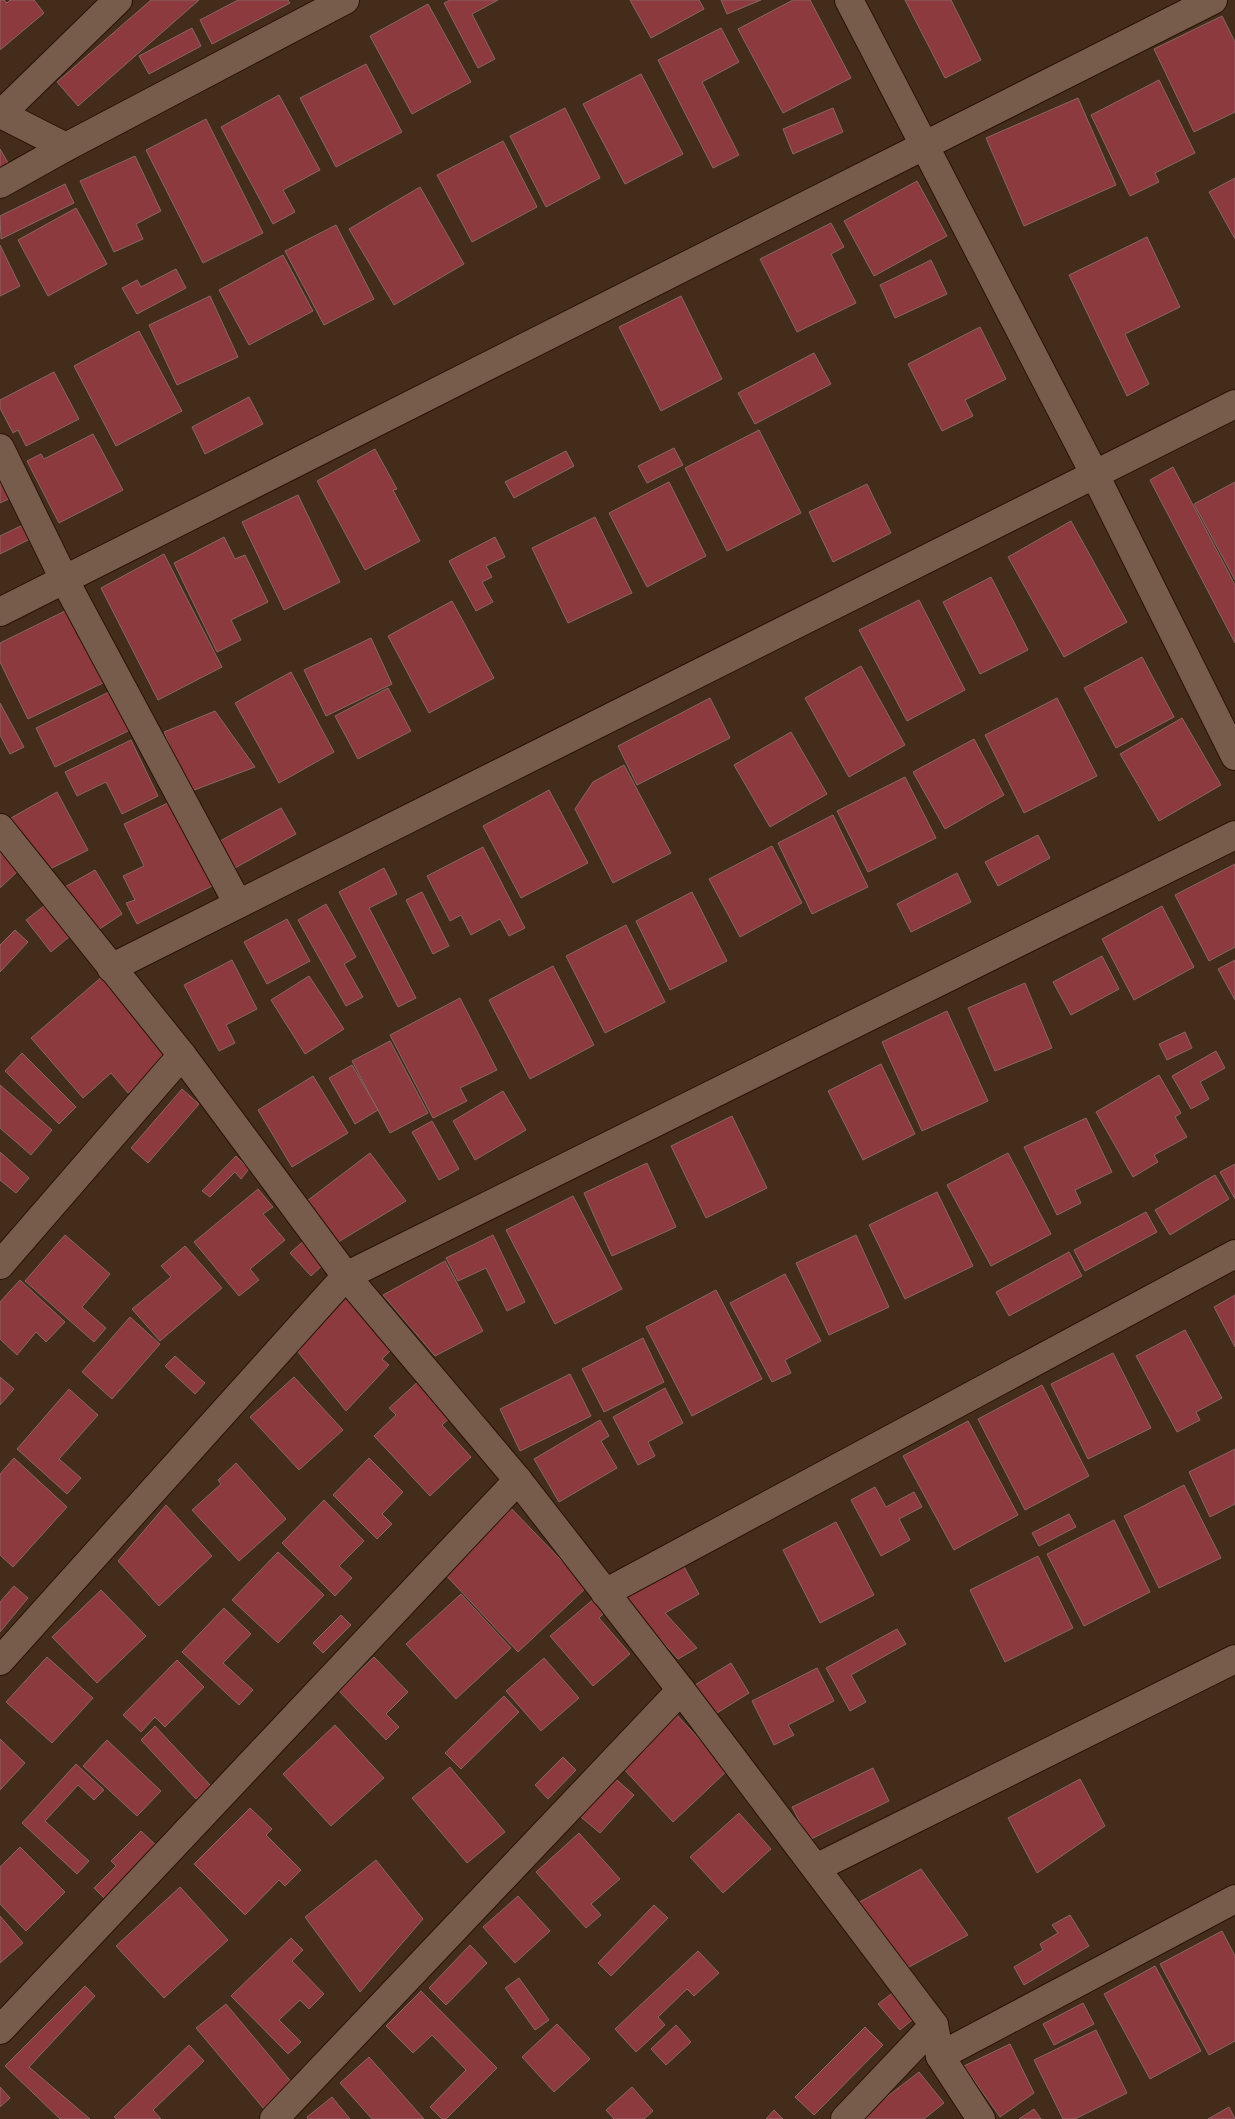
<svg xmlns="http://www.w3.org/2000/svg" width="1235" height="2119" font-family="Rubik,sans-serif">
  <rect width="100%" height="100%" fill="#442c1b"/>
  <g fill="#8c3a3e" stroke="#886665">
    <polygon points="0,0 4,0 7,3 10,0 34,0 44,13 0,50"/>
    <polygon points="151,0 199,0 78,106 57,82"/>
    <polygon points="238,0 288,0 290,3 212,44 200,20"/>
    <polygon points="450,0 498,0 472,14 495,59 478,68 444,3"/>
    <polygon points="630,0 699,0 704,9 651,38"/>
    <polygon points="721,0 761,0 727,14"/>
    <polygon points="793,0 810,0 851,78 783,113 738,29"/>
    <polygon points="905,0 951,0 981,60 945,78"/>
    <polygon points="428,4 471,82 412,114 370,36"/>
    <polygon points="1222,16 1235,42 1235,112 1194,132 1154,49"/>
    <polygon points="192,28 201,46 149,74 139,56"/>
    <polygon points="721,28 739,62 702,82 739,155 713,168 658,60"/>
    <polygon points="366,64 402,132 336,167 300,98"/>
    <polygon points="641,74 683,154 625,184 583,104"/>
    <polygon points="1159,80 1195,153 1155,173 1159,182 1130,196 1091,115"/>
    <polygon points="279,95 320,170 283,190 295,212 273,224 221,127"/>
    <polygon points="1078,98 1116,185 1024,226 986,138"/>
    <polygon points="565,108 600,178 546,207 510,136"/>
    <polygon points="833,108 843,132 793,154 783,129"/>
    <polygon points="206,119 263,233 203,263 146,150"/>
    <polygon points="503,141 537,207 472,242 437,175"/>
    <polygon points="0,149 11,168 0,174"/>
    <polygon points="135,156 161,211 136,224 143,239 114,252 80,181"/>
    <polygon points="1235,178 1235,239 1209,192"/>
    <polygon points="917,181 947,236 874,276 844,221"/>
    <polygon points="65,184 74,203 1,239 0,216"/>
    <polygon points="420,187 464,264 394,305 349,229"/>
    <polygon points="76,208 107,264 48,296 18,240"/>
    <polygon points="831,223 844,247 831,254 856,303 797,332 760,259"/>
    <polygon points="336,225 374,299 324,325 285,251"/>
    <polygon points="1147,237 1180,307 1125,334 1149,384 1127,396 1069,275"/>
    <polygon points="0,245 20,286 0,296"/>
    <polygon points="283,255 313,311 249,345 219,290"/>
    <polygon points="931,260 947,294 895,318 880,285"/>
    <polygon points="176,269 186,288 137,314 122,288 137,280 141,287"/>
    <polygon points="210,296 238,357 177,385 149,325"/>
    <polygon points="681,296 722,379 661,411 619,327"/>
    <polygon points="980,327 1006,379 965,400 973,416 942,431 908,364"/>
    <polygon points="139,331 182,411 116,446 74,366"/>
    <polygon points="814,353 831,384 755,424 738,393"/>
    <polygon points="54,372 79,419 26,446 18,430 13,433 0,408 0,400"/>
    <polygon points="249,397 263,424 205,454 192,427"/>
    <polygon points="759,430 801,513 727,551 685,468"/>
    <polygon points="93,434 123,490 59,523 27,461 41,454 44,459"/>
    <polygon points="674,448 683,465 647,483 638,466"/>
    <polygon points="375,449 397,489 393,490 420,541 365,570 317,481"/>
    <polygon points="566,451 574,466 514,498 505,482"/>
    <polygon points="0,462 15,496 0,503"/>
    <polygon points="1173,467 1235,585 1235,643 1150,480"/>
    <polygon points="669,482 706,556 647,587 609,513"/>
    <polygon points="1235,482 1235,580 1194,504"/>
    <polygon points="867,484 891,533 833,562 809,512"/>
    <polygon points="298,495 340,582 284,610 242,522"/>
    <polygon points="595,517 632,593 568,623 532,548"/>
    <polygon points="1071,521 1127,622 1064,657 1008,557"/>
    <polygon points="27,523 34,537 0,554 0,536"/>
    <polygon points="224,537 235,559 245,555 268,602 231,620 241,640 217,652 174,563"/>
    <polygon points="495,537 505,557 486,566 492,577 482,582 493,602 476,611 449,561"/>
    <polygon points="164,554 222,667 158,700 101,588"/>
    <polygon points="991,577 1028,650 980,674 943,602"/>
    <polygon points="919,600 965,690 907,721 859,630"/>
    <polygon points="452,601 494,678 429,713 388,636"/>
    <polygon points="69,609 105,682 28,719 0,662 0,643"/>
    <polygon points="371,638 392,684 326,716 304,670"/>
    <polygon points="1142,657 1174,717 1116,748 1084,688"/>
    <polygon points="861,666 905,745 849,777 805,698"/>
    <polygon points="291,672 334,752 279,783 235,703"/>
    <polygon points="388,688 411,731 358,759 335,716"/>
    <polygon points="111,691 130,730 55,767 36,728"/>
    <polygon points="710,698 730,738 637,785 618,746"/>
    <polygon points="1057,698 1097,776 1024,813 985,735"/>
    <polygon points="0,703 24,747 10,754 0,735"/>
    <polygon points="215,711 255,767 189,792 164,732"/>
    <polygon points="1182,718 1221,785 1159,821 1120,754"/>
    <polygon points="791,732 827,794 770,827 734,765"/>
    <polygon points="974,739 1004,795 945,829 913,772"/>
    <polygon points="131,740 158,796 122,814 106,782 77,796 65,772"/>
    <polygon points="624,765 671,853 613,883 575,809 593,782"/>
    <polygon points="905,777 936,838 868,872 837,811"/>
    <polygon points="549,790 588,863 521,898 483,826"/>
    <polygon points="57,792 88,850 50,869 11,818"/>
    <polygon points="174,800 216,884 137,924 126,903 135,900 123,876 144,866 124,824"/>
    <polygon points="281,808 296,834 235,868 220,841"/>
    <polygon points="833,815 868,887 812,914 778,843"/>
    <polygon points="1038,835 1050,858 998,886 985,862"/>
    <polygon points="772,846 802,903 740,937 709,879"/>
    <polygon points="0,847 20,869 0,888"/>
    <polygon points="483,847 525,928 509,936 500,919 471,935 461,915 450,921 427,876"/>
    <polygon points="1235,864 1235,947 1209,961 1175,895"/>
    <polygon points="384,868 397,894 369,908 416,998 398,1007 339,892"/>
    <polygon points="95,870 122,914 89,936 56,892"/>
    <polygon points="957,873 971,902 911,932 897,904"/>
    <polygon points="422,892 449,946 433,954 406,900"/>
    <polygon points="692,892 727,961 670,990 636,921"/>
    <polygon points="326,904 356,957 344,964 363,997 346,1006 298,920"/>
    <polygon points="44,906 69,937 51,952 26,920"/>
    <polygon points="1162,906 1194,967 1134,1000 1102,939"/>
    <polygon points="287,919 310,961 267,984 244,942"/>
    <polygon points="626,925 665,1002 605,1033 566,956"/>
    <polygon points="15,930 28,942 0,972 0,945"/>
    <polygon points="1102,956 1119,989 1071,1015 1053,982"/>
    <polygon points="232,960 257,1009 226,1025 235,1043 219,1051 184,985"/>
    <polygon points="1235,960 1235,1000 1218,969"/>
    <polygon points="553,966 594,1045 530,1079 489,1000"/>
    <polygon points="104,975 172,1054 128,1093 111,1073 83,1098 31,1038"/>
    <polygon points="309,976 344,1029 305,1054 271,1000"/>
    <polygon points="1025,983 1052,1048 995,1071 968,1008"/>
    <polygon points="460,998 497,1070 460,1088 467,1101 433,1118 390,1035"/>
    <polygon points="947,1011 988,1101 922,1131 882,1042"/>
    <polygon points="1185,1032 1192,1048 1167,1060 1159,1044"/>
    <polygon points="390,1041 428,1113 390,1133 352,1061"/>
    <polygon points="1216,1051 1225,1068 1200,1082 1209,1099 1191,1109 1172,1076"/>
    <polygon points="22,1053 76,1107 59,1124 5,1071"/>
    <polygon points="881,1064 915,1134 863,1160 828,1091"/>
    <polygon points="352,1065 378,1110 355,1124 329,1078"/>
    <polygon points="1159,1075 1181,1113 1175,1117 1187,1137 1154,1155 1158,1162 1133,1177 1096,1112"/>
    <polygon points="313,1076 348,1133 292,1167 258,1110"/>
    <polygon points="0,1085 52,1130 31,1155 0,1128"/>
    <polygon points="182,1089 199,1104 148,1163 131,1148"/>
    <polygon points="503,1091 526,1130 475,1160 453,1121"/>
    <polygon points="732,1116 767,1188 706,1218 671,1146"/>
    <polygon points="1086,1118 1112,1172 1075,1190 1081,1203 1057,1215 1024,1147"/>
    <polygon points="432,1121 459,1169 439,1180 412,1132"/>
    <polygon points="0,1152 29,1178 16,1193 0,1180"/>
    <polygon points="370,1153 406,1201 335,1244 303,1204"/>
    <polygon points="1008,1153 1051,1234 991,1266 947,1185"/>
    <polygon points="236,1156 249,1169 241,1179 235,1172 210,1197 202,1191"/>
    <polygon points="647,1163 676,1227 612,1256 584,1193"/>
    <polygon points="1235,1164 1235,1199 1220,1172"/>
    <polygon points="1215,1175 1229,1199 1170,1235 1155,1210"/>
    <polygon points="258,1189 273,1207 263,1214 285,1240 250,1269 259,1280 239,1296 194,1242"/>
    <polygon points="937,1192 973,1266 905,1299 869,1225"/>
    <polygon points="573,1196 622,1289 555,1324 506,1230"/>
    <polygon points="1146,1212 1157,1232 1085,1271 1074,1250"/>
    <polygon points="65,1235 110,1274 82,1307 106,1328 94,1342 25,1281"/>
    <polygon points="493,1235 525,1302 507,1311 486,1268 458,1281 446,1258"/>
    <polygon points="856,1235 889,1307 829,1335 796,1263"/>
    <polygon points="306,1239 326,1262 311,1276 290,1253"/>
    <polygon points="185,1246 222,1288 160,1341 132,1309 171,1277 161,1266"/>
    <polygon points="1069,1252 1082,1276 1009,1316 996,1292"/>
    <polygon points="445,1261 483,1331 435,1356 383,1295"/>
    <polygon points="785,1274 821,1341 785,1360 791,1373 772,1382 730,1303"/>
    <polygon points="20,1280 65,1322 46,1342 36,1332 17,1355 0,1339 0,1302"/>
    <polygon points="716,1290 762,1379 692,1416 646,1327"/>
    <polygon points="343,1292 390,1351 382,1359 389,1365 346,1411 298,1352"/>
    <polygon points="1235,1295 1235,1347 1214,1307"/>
    <polygon points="130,1317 160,1344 112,1399 82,1372"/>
    <polygon points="1185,1330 1222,1398 1196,1412 1200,1420 1177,1432 1136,1356"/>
    <polygon points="643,1338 664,1382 604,1412 582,1369"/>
    <polygon points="1113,1353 1151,1428 1088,1459 1051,1384"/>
    <polygon points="175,1356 205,1383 195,1394 165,1366"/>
    <polygon points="570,1374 591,1416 520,1451 500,1409"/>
    <polygon points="0,1377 14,1389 0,1405"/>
    <polygon points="294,1377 343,1430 299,1470 250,1417"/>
    <polygon points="421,1379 453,1415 442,1425 471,1457 430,1496 374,1436 396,1415 389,1408"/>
    <polygon points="1042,1385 1089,1476 1025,1510 978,1419"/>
    <polygon points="665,1388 683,1423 648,1442 655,1456 638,1465 613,1417"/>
    <polygon points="69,1389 98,1415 59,1459 81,1478 67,1494 17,1449"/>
    <polygon points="600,1420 609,1436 601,1441 617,1468 559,1502 534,1459"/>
    <polygon points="968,1421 1018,1515 954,1550 903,1456"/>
    <polygon points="1235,1449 1235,1504 1210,1517 1189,1472"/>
    <polygon points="14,1458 67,1507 13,1567 0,1555 0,1474"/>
    <polygon points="369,1458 403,1492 382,1514 392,1524 377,1539 333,1495"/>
    <polygon points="236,1463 286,1519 239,1561 192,1510 221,1484 218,1480"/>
    <polygon points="1184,1485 1221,1558 1159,1588 1124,1516"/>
    <polygon points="875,1487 886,1507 914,1492 922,1507 899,1519 910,1540 881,1556 851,1500"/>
    <polygon points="324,1500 364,1541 339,1566 352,1578 335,1596 282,1543"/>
    <polygon points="166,1505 212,1556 159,1606 118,1561"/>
    <polygon points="508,1505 587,1587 518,1652 440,1569"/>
    <polygon points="1069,1514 1076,1527 1039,1546 1032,1533"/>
    <polygon points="1114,1520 1150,1592 1084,1626 1047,1554"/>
    <polygon points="836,1522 874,1595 820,1623 783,1550"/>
    <polygon points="278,1552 324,1595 278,1643 232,1600"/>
    <polygon points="1038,1556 1073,1628 1005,1662 970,1590"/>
    <polygon points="683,1565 699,1594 665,1613 697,1648 678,1659 624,1599"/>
    <polygon points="14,1586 28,1598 0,1632 0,1602"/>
    <polygon points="101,1590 146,1636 97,1683 52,1637"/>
    <polygon points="461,1594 511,1648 456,1699 406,1644"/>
    <polygon points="595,1598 606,1611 599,1618 630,1654 593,1686 550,1636"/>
    <polygon points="224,1608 251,1634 223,1663 253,1690 239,1705 182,1652"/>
    <polygon points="341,1615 351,1625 323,1653 313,1643"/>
    <polygon points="897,1629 906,1644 851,1675 866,1702 850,1711 826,1668"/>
    <polygon points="47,1657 93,1698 52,1743 6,1702"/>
    <polygon points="374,1657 408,1692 386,1714 399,1727 386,1740 339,1691"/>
    <polygon points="544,1658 579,1698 541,1731 506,1691"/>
    <polygon points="177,1660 204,1687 165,1727 155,1717 141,1732 123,1715"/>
    <polygon points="731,1663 749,1693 709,1718 690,1688"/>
    <polygon points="817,1668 834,1701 788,1725 794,1735 774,1745 752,1701"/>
    <polygon points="504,1696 519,1712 461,1769 445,1753"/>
    <polygon points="675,1713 728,1770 673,1822 620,1765"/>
    <polygon points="335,1725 384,1778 331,1826 283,1774"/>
    <polygon points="155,1726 211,1786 196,1799 141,1740"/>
    <polygon points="0,1739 25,1763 0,1790"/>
    <polygon points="107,1740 161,1791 137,1816 83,1766"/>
    <polygon points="563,1757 576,1770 548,1799 535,1785"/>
    <polygon points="76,1764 104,1790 94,1800 78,1785 45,1821 89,1861 77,1874 22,1823"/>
    <polygon points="450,1767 505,1832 467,1863 412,1798"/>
    <polygon points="873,1768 889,1801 809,1840 792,1807"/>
    <polygon points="610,1774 634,1795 600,1833 576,1813"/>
    <polygon points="1080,1779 1105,1826 1037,1873 1008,1818"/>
    <polygon points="250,1808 272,1829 266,1835 301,1870 285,1886 279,1880 245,1915 194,1864"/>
    <polygon points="739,1813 771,1849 723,1893 690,1857"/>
    <polygon points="141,1831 160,1849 107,1901 94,1888 116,1866 111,1861"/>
    <polygon points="579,1833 620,1879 591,1904 601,1915 586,1928 536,1872"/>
    <polygon points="20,1847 65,1892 26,1931 0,1904 0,1867"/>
    <polygon points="376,1860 423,1919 360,1992 305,1917"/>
    <polygon points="921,1869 968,1935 898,1973 852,1906"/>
    <polygon points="180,1887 228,1940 164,1998 116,1946"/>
    <polygon points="518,1896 550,1931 515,1963 483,1927"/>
    <polygon points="654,1905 668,1918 611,1976 598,1963"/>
    <polygon points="1070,1915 1089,1946 1024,1985 1014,1967 1043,1950 1040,1944 1058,1933 1052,1925"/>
    <polygon points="0,1916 23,1943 0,1963"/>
    <polygon points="1222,1931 1235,1956 1235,2041 1209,2055 1160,1964"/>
    <polygon points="291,1938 303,1950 292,1961 324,1994 309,2009 300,2000 279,2020 301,2042 288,2054 231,1996"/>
    <polygon points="470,1945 487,1963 446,2005 429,1988"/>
    <polygon points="698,1951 719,1973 694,1996 687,1989 658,2017 665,2025 636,2052 615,2029"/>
    <polygon points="1155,1966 1201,2051 1150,2079 1104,1994"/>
    <polygon points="519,1978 549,2020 535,2030 505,1988"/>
    <polygon points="85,1986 95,1996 29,2067 90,2119 60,2119 5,2066"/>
    <polygon points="421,1991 497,2068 446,2119 442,2119 430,2107 466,2070 432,2035 413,2053 386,2026"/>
    <polygon points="895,1991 917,2016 900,2030 878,2004"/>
    <polygon points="1083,2003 1094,2024 1054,2045 1043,2024"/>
    <polygon points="226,2004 293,2084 264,2109 196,2028"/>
    <polygon points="557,2024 590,2059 554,2092 522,2057"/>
    <polygon points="676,2025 691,2042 666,2065 651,2049"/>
    <polygon points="865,2027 883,2045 814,2115 795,2097"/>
    <polygon points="1096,2030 1127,2093 1075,2119 1063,2119 1034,2060"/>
    <polygon points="1010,2044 1034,2093 1000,2117 964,2066"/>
    <polygon points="189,2045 204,2061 153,2110 161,2119 117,2119 114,2117"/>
    <polygon points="369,2057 424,2119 372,2119 340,2083"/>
    <polygon points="919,2072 944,2103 924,2119 858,2119"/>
    <polygon points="0,2087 10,2098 0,2107"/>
    <polygon points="632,2087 653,2111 644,2119 614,2119 606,2110"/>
    <polygon points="332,2097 350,2119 308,2119 307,2117"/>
    <polygon points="1229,2107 1235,2119 1208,2119"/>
    <polygon points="1034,2109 1041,2119 1019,2119"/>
    <polygon points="774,2110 783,2119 766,2119"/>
  </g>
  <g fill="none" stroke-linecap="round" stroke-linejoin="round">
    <g stroke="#2a1304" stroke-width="30">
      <g id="minor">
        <polyline points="849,0 1095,475 1235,756"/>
        <polyline points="66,147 1,114 118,0"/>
        <polyline points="0,184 66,147 345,0"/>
        <polyline points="0,448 64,579 238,904"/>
        <polyline points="0,612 1213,0"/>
        <polyline points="0,828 182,1055 346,1276 518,1480 681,1690 934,2025 940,2056 981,2119"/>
        <polyline points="111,968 1235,404"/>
        <polyline points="0,1265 182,1055"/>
        <polyline points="605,1593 1235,1254"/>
        <polyline points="0,1661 346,1276 1235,835"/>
        <polyline points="816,1868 1235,1659"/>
        <polyline points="0,2030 518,1480"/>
        <polyline points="940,2056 1235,1899"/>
        <polyline points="274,2119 681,1690"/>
        <polyline points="845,2119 934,2025"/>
      </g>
    </g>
    <use href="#minor" stroke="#785c4b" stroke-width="28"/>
  </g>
</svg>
